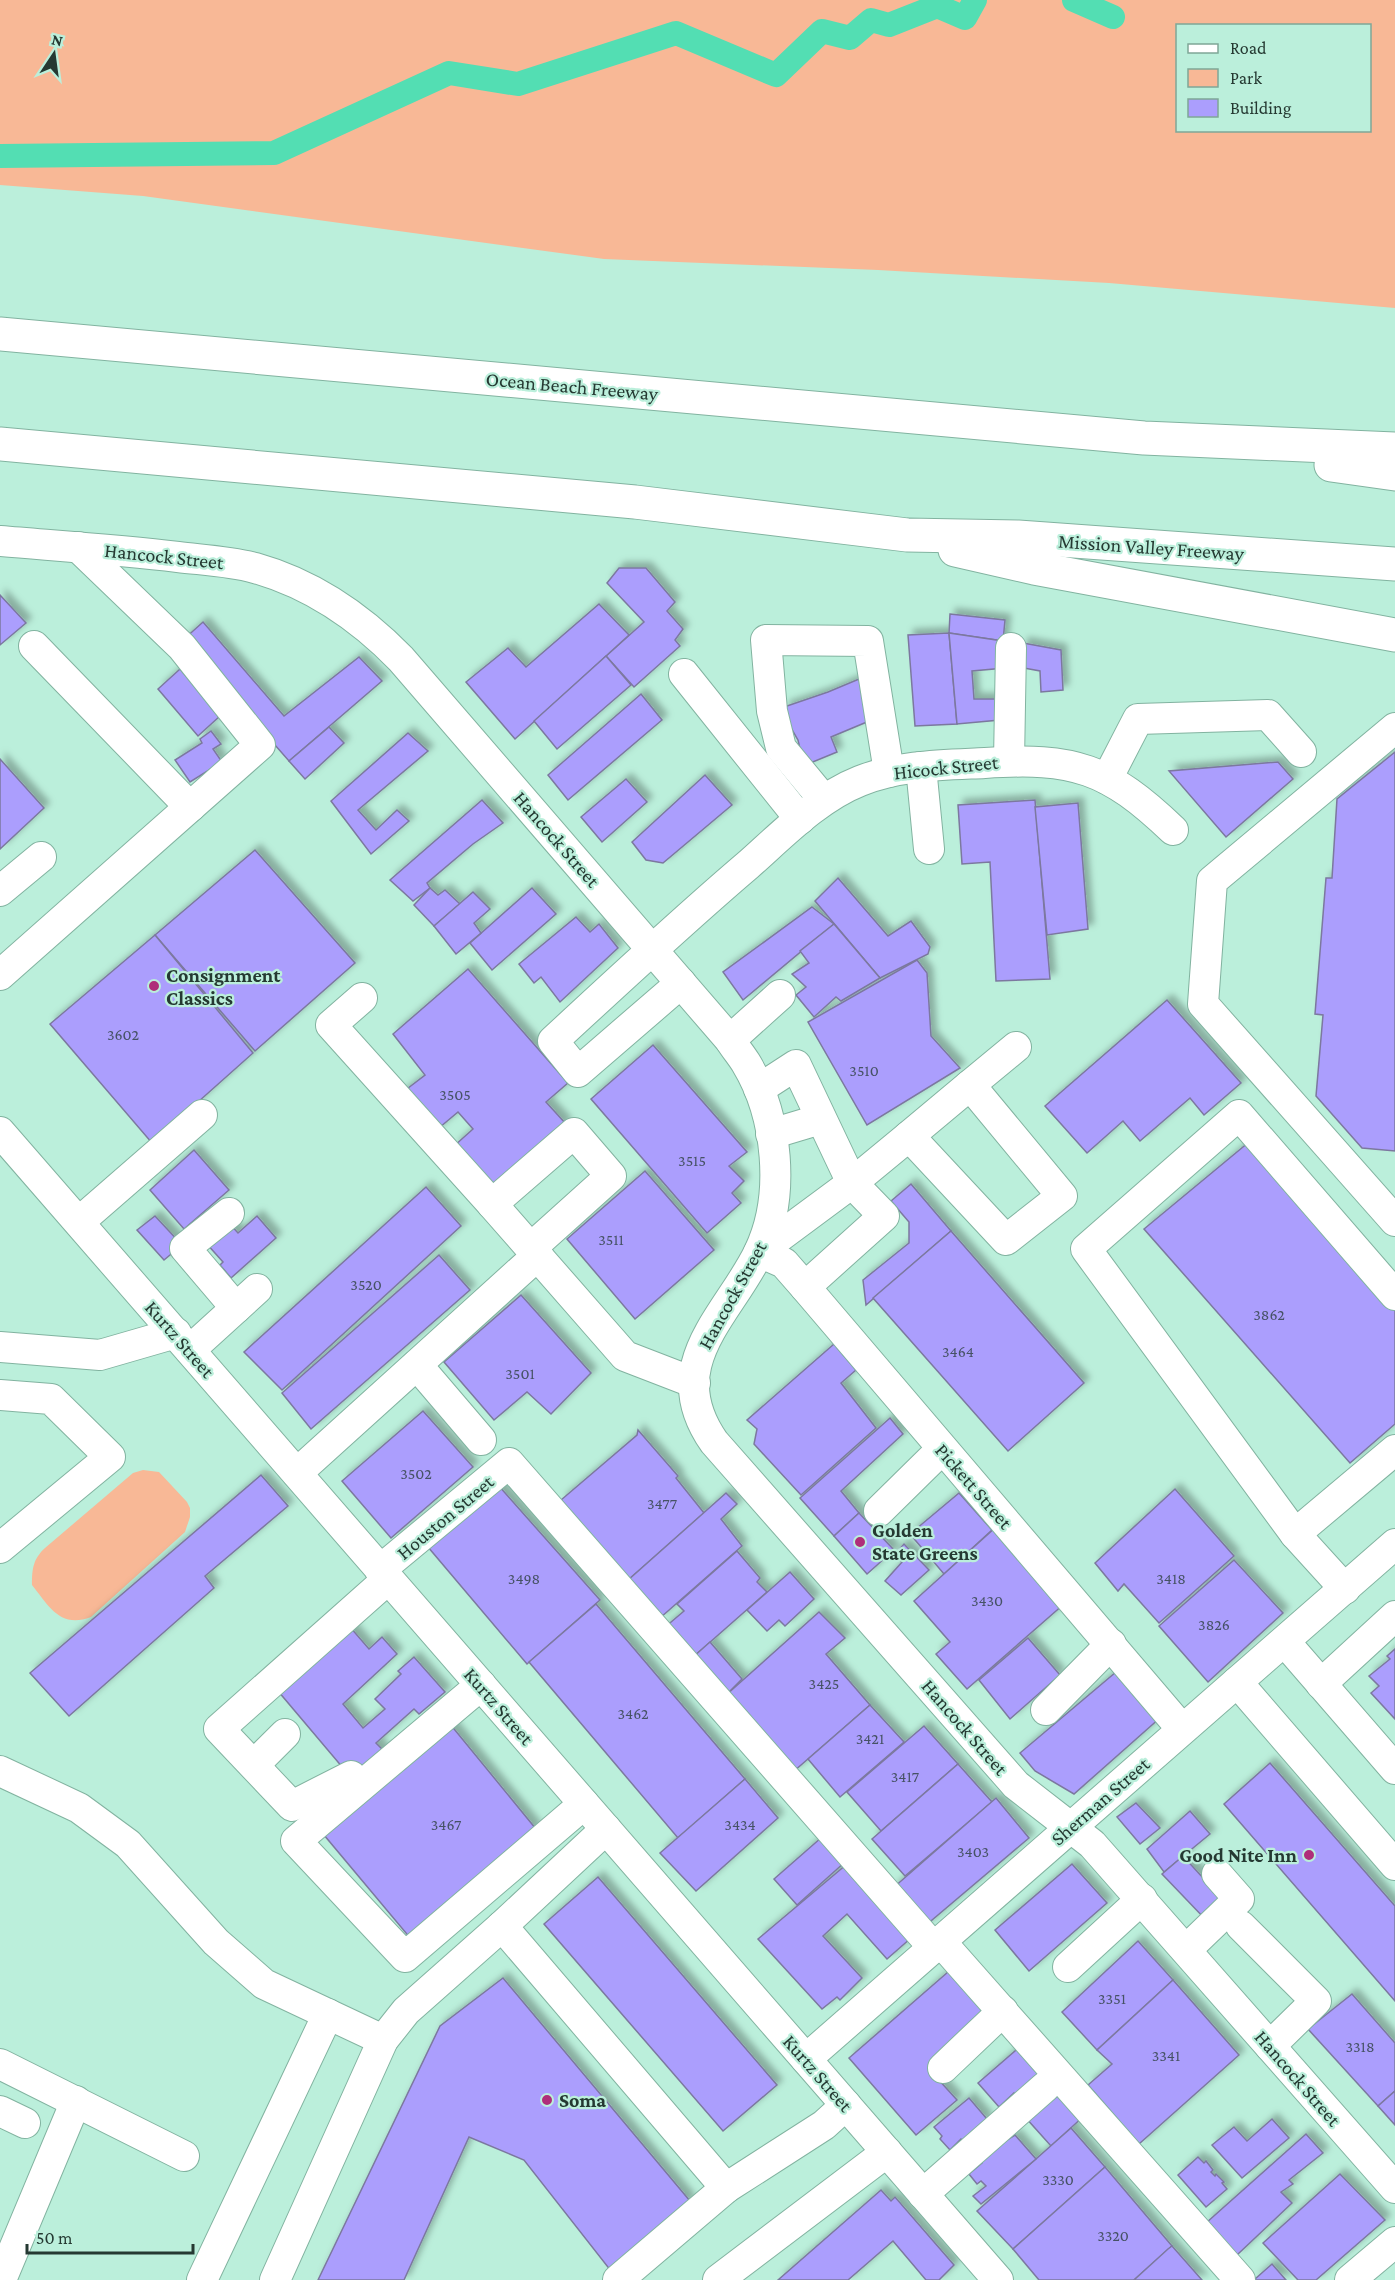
<svg xmlns="http://www.w3.org/2000/svg" width="1395" height="2280" font-family="'Crimson Pro',serif">
  <defs>
    <filter id="shadow"><feDropShadow dx="5.5" dy="-5.5" stdDeviation="3" flood-color="#0004"/></filter>
  </defs>
  <rect width="100%" height="100%" fill="#bbefdb"/>
  <g fill="#f8b896" fill-rule="evenodd">
    <path d="M0 0H1395V308L1109 283 878 270 604 259 143 196 0 185ZM1178 26H1370V130H1178Z"/>
    <path d="M143 1470 159 1472 187 1502 190 1508V1517L185 1532 91 1617C60 1629 49 1606 32 1585 32 1569 33 1559 45 1548L133 1473Z"/>
  </g>
  <g fill="none" stroke-linecap="round" stroke-linejoin="round">
    <g stroke="#53deb3" stroke-width="24">
      <polyline points="1074,0 1113,17"/>
      <polyline points="0,156 274,153 449,73 518,84 676,33 776,75 822,31 850,38 871,20 889,25 937,6 965,18 975,0"/>
    </g>
  </g>
  <g fill="#ab9efd" stroke="#7c789f" stroke-width="1.5" filter="url(#shadow)">
    <polygon points="619,568 646,568 675,602 667,611 683,629 675,640 680,646 634,687 606,656 644,622 607,583"/>
    <polygon points="0,595 26,623 0,645"/>
    <polygon points="599,604 629,635 515,739 466,682 508,648 526,667"/>
    <polygon points="950,614 1005,620 1003,641 949,633"/>
    <polygon points="203,622 284,716 359,657 382,681 289,761 183,640"/>
    <polygon points="949,633 957,724 915,726 908,635"/>
    <polygon points="949,633 1003,641 1005,668 972,671 974,699 999,699 1000,720 957,724"/>
    <polygon points="1023,643 1061,650 1063,690 1041,692 1040,671 1018,667"/>
    <polygon points="606,656 631,685 557,749 534,721"/>
    <polygon points="180,669 220,716 198,736 158,689"/>
    <polygon points="859,679 874,719 831,737 837,752 808,764 803,762 798,740 791,728 784,707 828,692"/>
    <polygon points="641,694 662,720 568,800 548,775"/>
    <polygon points="329,727 344,743 305,779 289,761"/>
    <polygon points="211,731 221,744 213,749 222,762 190,782 175,760 202,743 200,739"/>
    <polygon points="408,733 428,751 358,810 376,830 397,810 409,821 371,854 331,801"/>
    <polygon points="1395,752 1395,1151 1362,1148 1316,1096 1323,1015 1315,1014 1326,878 1332,878 1337,799"/>
    <polygon points="0,759 44,808 0,849"/>
    <polygon points="1278,762 1293,779 1226,837 1169,771"/>
    <polygon points="705,775 732,805 663,863 646,860 632,842"/>
    <polygon points="626,779 647,802 602,842 581,817"/>
    <polygon points="482,800 503,823 473,844 427,883 430,888 413,901 390,880"/>
    <polygon points="1035,800 1050,979 996,981 990,862 962,864 958,805"/>
    <polygon points="1078,803 1088,929 1047,935 1035,807"/>
    <polygon points="255,850 355,963 255,1051 155,935"/>
    <polygon points="838,878 888,936 911,921 930,947 928,954 880,978 815,901"/>
    <polygon points="430,888 438,895 445,890 460,904 434,926 414,905"/>
    <polygon points="532,888 556,914 492,970 470,943"/>
    <polygon points="473,892 490,909 474,923 481,933 456,954 434,926"/>
    <polygon points="812,907 834,924 743,1000 723,972"/>
    <polygon points="576,917 590,932 599,924 618,948 560,1002 541,977 534,983 519,964"/>
    <polygon points="834,924 880,978 841,1001 836,997 814,1017 796,995 806,987 792,974 809,963 800,951"/>
    <polygon points="155,935 253,1053 152,1143 50,1024"/>
    <polygon points="917,960 927,973 931,1036 960,1068 867,1125 808,1022"/>
    <polygon points="468,969 568,1083 546,1102 566,1124 490,1190 454,1146 473,1129 458,1112 433,1133 399,1095 425,1075 393,1034"/>
    <polygon points="1167,1000 1241,1083 1204,1115 1190,1098 1140,1141 1123,1121 1087,1153 1045,1106"/>
    <polygon points="653,1045 747,1152 729,1166 744,1181 732,1193 741,1203 707,1233 591,1099"/>
    <polygon points="1249,1142 1395,1307 1395,1424 1350,1463 1144,1229"/>
    <polygon points="194,1150 229,1190 184,1229 150,1190"/>
    <polygon points="645,1171 714,1250 635,1319 567,1239"/>
    <polygon points="911,1184 951,1231 866,1305 863,1280 909,1243 909,1222 891,1201"/>
    <polygon points="426,1187 461,1226 282,1390 244,1352"/>
    <polygon points="155,1216 182,1245 164,1260 137,1230"/>
    <polygon points="257,1216 276,1238 231,1278 220,1265 223,1262 206,1243 229,1223 238,1233"/>
    <polygon points="951,1231 1084,1383 1008,1451 873,1298"/>
    <polygon points="439,1255 470,1290 311,1429 282,1393"/>
    <polygon points="521,1295 591,1373 551,1414 527,1392 494,1420 444,1362"/>
    <polygon points="834,1344 856,1370 841,1383 876,1428 801,1495 754,1444 757,1429 747,1420"/>
    <polygon points="423,1411 473,1467 391,1538 342,1481"/>
    <polygon points="890,1418 903,1434 841,1491 859,1513 834,1536 800,1498"/>
    <polygon points="638,1430 678,1476 676,1478 704,1513 627,1581 561,1500 637,1435"/>
    <polygon points="261,1475 288,1506 205,1576 214,1588 69,1716 30,1673"/>
    <polygon points="498,1485 600,1600 527,1664 428,1547"/>
    <polygon points="1175,1489 1234,1556 1159,1623 1124,1584 1118,1591 1095,1563"/>
    <polygon points="726,1493 737,1504 721,1519 742,1546 660,1618 627,1581"/>
    <polygon points="959,1493 992,1530 944,1574 910,1534"/>
    <polygon points="859,1513 894,1550 867,1574 834,1536"/>
    <polygon points="996,1527 1064,1604 967,1689 936,1654 950,1642 914,1601"/>
    <polygon points="904,1544 929,1570 901,1595 885,1581 902,1562 894,1555"/>
    <polygon points="737,1551 760,1578 757,1582 767,1592 692,1658 664,1628 684,1611 677,1604"/>
    <polygon points="1234,1560 1283,1613 1208,1682 1159,1626"/>
    <polygon points="790,1572 814,1599 785,1626 779,1620 767,1631 747,1610"/>
    <polygon points="596,1604 745,1779 678,1838 529,1662"/>
    <polygon points="819,1612 845,1638 826,1654 870,1705 793,1772 725,1696"/>
    <polygon points="350,1627 369,1649 382,1637 397,1654 343,1704 363,1728 385,1709 375,1699 401,1674 398,1671 414,1657 445,1692 419,1714 414,1709 376,1743 386,1753 354,1781 278,1691"/>
    <polygon points="1028,1638 1060,1675 1010,1719 979,1680"/>
    <polygon points="710,1642 742,1679 725,1696 692,1658"/>
    <polygon points="1395,1649 1395,1719 1371,1693 1379,1686 1369,1676 1390,1659 1387,1656"/>
    <polygon points="1116,1672 1161,1717 1074,1794 1035,1771 1020,1753"/>
    <polygon points="870,1705 904,1742 840,1797 808,1759"/>
    <polygon points="450,1724 536,1829 411,1939 319,1829"/>
    <polygon points="924,1726 958,1764 881,1831 847,1792"/>
    <polygon points="1270,1763 1395,1906 1395,2001 1224,1804"/>
    <polygon points="958,1764 992,1802 905,1876 872,1839"/>
    <polygon points="745,1779 778,1818 696,1891 660,1853"/>
    <polygon points="996,1798 1029,1838 925,1926 893,1888"/>
    <polygon points="1136,1803 1160,1828 1140,1844 1117,1817"/>
    <polygon points="1190,1811 1210,1834 1164,1872 1147,1849"/>
    <polygon points="822,1837 845,1862 797,1905 774,1879"/>
    <polygon points="1183,1856 1225,1902 1206,1920 1162,1874"/>
    <polygon points="847,1864 911,1938 887,1959 847,1914 823,1936 862,1978 840,2000 837,1997 822,2009 758,1939"/>
    <polygon points="1072,1864 1107,1903 1029,1971 995,1930"/>
    <polygon points="598,1877 777,2085 723,2131 544,1924"/>
    <polygon points="1138,1941 1173,1980 1097,2050 1062,2012"/>
    <polygon points="956,1965 995,2010 928,2068 957,2100 916,2135 849,2058"/>
    <polygon points="503,1978 690,2201 611,2271 524,2160 469,2137 404,2280 318,2280 440,2026"/>
    <polygon points="1173,1980 1239,2055 1139,2144 1088,2085 1112,2064 1097,2050"/>
    <polygon points="1352,1994 1395,2043 1395,2091 1378,2106 1308,2029"/>
    <polygon points="1023,2044 1047,2072 1017,2098 1014,2093 999,2107 978,2083"/>
    <polygon points="1064,2090 1085,2115 1051,2146 1026,2118"/>
    <polygon points="1395,2091 1395,2125 1378,2106"/>
    <polygon points="969,2098 987,2119 967,2144 961,2139 950,2150 940,2139 942,2136 934,2127"/>
    <polygon points="1272,2119 1289,2138 1242,2178 1212,2145 1234,2127 1247,2141"/>
    <polygon points="1071,2128 1105,2167 1013,2249 977,2211"/>
    <polygon points="1306,2134 1323,2153 1289,2180 1293,2184 1281,2192 1292,2203 1237,2255 1206,2223"/>
    <polygon points="1015,2135 1036,2159 981,2204 973,2196 986,2186 981,2181 977,2184 969,2174 982,2163 978,2158"/>
    <polygon points="1198,2157 1204,2163 1206,2161 1213,2170 1211,2172 1215,2176 1216,2174 1224,2182 1222,2183 1227,2189 1206,2207 1178,2175"/>
    <polygon points="1105,2167 1172,2246 1134,2280 1039,2280 1013,2249"/>
    <polygon points="1340,2174 1385,2220 1316,2280 1298,2280 1263,2243"/>
    <polygon points="881,2190 891,2201 895,2197 954,2265 939,2280 926,2280 893,2241 848,2280 778,2280"/>
    <polygon points="1172,2246 1202,2280 1134,2280 1168,2249"/>
    <polygon points="1272,2264 1286,2280 1256,2280 1255,2279"/>
  </g>
  <g fill="none" stroke-linecap="round" stroke-linejoin="round">
    <g stroke="#82b3a0" stroke-width="32">
      <g id="minor">
        <path d="M0 541C59 546 119 550 178 557 203 560 230 561 255 568 312 584 360 617 401 659L730 1040C735 1048 741 1055 746 1063 778 1116 786 1196 759 1252 728 1316 660 1365 714 1442L1016 1785 1092 1844 1395 2188"/>
        <polyline points="34,646 190,807"/>
        <polyline points="684,674 800,819"/>
        <polyline points="1395,728 1212,881 1203,1004 1395,1221"/>
        <polyline points="1009,761 1011,648"/>
        <polyline points="921,767 929,849"/>
        <polyline points="1107,779 1138,719 1268,715 1301,752"/>
        <polyline points="824,800 781,748 772,711 766,640 868,641 889,772"/>
        <polyline points="0,891 41,857"/>
        <polyline points="0,975 260,745 182,647 78,547"/>
        <path d="M681 983 578 1072 553 1041C617 982 681 922 748 865 782 835 817 798 860 781 899 765 943 765 985 763 1074 757 1108 768 1173 830"/>
        <polyline points="362,998 331,1025 492,1204"/>
        <polyline points="730,1040 780,995"/>
        <polyline points="1016,1047 970,1085 1062,1196 1006,1240 909,1136 852,1183 759,1252 784,1263 805,1287 1182,1729"/>
        <polyline points="759,1089 796,1065 852,1183 884,1216 805,1287"/>
        <polyline points="0,1132 998,2280"/>
        <polyline points="771,1134 821,1119"/>
        <polyline points="909,1136 970,1085"/>
        <polyline points="229,1213 185,1248 236,1308"/>
        <polyline points="79,1222 202,1115"/>
        <polyline points="531,1248 611,1176 574,1133 492,1204 625,1356 695,1383"/>
        <polyline points="0,1347 100,1355 176,1333"/>
        <polyline points="190,1350 257,1289"/>
        <polyline points="417,1365 481,1440"/>
        <polyline points="0,1395 51,1399 110,1457 0,1548"/>
        <polyline points="297,1473 538,1255"/>
        <polyline points="879,1511 942,1449"/>
        <polyline points="1295,1534 1086,1249 1239,1115 1395,1295"/>
        <polyline points="380,1570 509,1463 934,1948"/>
        <polyline points="1345,1589 1295,1534 1395,1450"/>
        <polyline points="1285,1642 1395,1769"/>
        <polyline points="1237,1682 1395,1865"/>
        <polyline points="1321,1684 1395,1616"/>
        <polyline points="481,1685 296,1841 405,1957 584,1804"/>
        <polyline points="1046,1710 1111,1644"/>
        <polyline points="254,1765 285,1734"/>
        <polyline points="0,1771 79,1808 128,1844 216,1942 264,1984 383,2040"/>
        <polyline points="351,1776 292,1806 219,1729 388,1579"/>
        <polyline points="502,1926 726,2188"/>
        <polyline points="1241,1926 1316,2001 1270,2046"/>
        <polyline points="941,1942 1240,2280"/>
        <polyline points="1186,1950 1239,1899 1217,1874"/>
        <polyline points="1068,1967 1142,1899"/>
        <polyline points="806,2059 1395,1544"/>
        <polyline points="0,2064 184,2156"/>
        <polyline points="943,2068 1003,2011"/>
        <polyline points="0,2111 25,2123"/>
        <polyline points="923,2194 1045,2087"/>
        <polyline points="1,2280 76,2101"/>
        <polyline points="202,2280 328,2014"/>
        <polyline points="275,2280 383,2040 406,2011 502,1926 606,1829"/>
        <polyline points="618,2280 726,2188 824,2125 846,2105"/>
        <polyline points="718,2280 887,2152"/>
        <polyline points="1350,2280 1395,2242"/>
      </g>
    </g>
    <g stroke="#82b3a0" stroke-width="35">
      <g id="highway">
        <polyline points="0,334 1144,438 1395,449"/>
        <polyline points="0,444 635,502 907,535 1018,537 1395,564"/>
        <polyline points="1331,465 1395,474"/>
        <polyline points="955,550 1034,568 1395,635"/>
      </g>
    </g>
    <use href="#minor" stroke="#fff" stroke-width="30"/>
    <use href="#highway" stroke="#fff" stroke-width="33"/>
  </g>
  <g fill="#af2e7a" stroke="#bbefdb" stroke-width="2">
    <circle cx="154" cy="986" r="6"/>
    <circle cx="860" cy="1542" r="6"/>
    <circle cx="1309" cy="1855" r="6"/>
    <circle cx="547" cy="2100" r="6"/>
  </g>
  <g text-anchor="middle" stroke-width="4.5" stroke-linejoin="round" paint-order="stroke">
    <g font-size="16" fill="#465265">
      <text x="123" y="1040">3602</text>
      <text x="864" y="1076">3510</text>
      <text x="455" y="1100">3505</text>
      <text x="692" y="1166">3515</text>
      <text x="611" y="1245">3511</text>
      <text x="366" y="1290">3520</text>
      <text x="1269" y="1320">3862</text>
      <text x="958" y="1357">3464</text>
      <text x="520" y="1379">3501</text>
      <text x="416" y="1479">3502</text>
      <text x="662" y="1509">3477</text>
      <text x="524" y="1584">3498</text>
      <text x="1171" y="1584">3418</text>
      <text x="987" y="1606">3430</text>
      <text x="1214" y="1630">3826</text>
      <text x="824" y="1689">3425</text>
      <text x="633" y="1719">3462</text>
      <text x="870" y="1744">3421</text>
      <text x="905" y="1782">3417</text>
      <text x="446" y="1830">3467</text>
      <text x="740" y="1830">3434</text>
      <text x="973" y="1857">3403</text>
      <text x="1112" y="2004">3351</text>
      <text x="1360" y="2052">3318</text>
      <text x="1166" y="2061">3341</text>
      <text x="1058" y="2185">3330</text>
      <text x="1113" y="2241">3320</text>
    </g>
    <g font-size="20" fill="#253932" stroke="#bbefdb">
      <text transform="translate(572 386) rotate(5)" y="7">Ocean Beach Freeway</text>
      <text transform="translate(1151 547) rotate(4)" y="7">Mission Valley Freeway</text>
      <text transform="translate(164 556) rotate(6)" y="7">Hancock Street</text>
      <text transform="translate(946 767) rotate(-6)" y="7">Hicock Street</text>
      <text transform="translate(557 839) rotate(49)" y="7">Hancock Street</text>
      <text transform="translate(732 1295) rotate(-61)" y="7">Hancock Street</text>
      <text transform="translate(180 1339) rotate(49)" y="7">Kurtz Street</text>
      <text transform="translate(974 1486) rotate(49)" y="7">Pickett Street</text>
      <text transform="translate(445 1517) rotate(-40)" y="7">Houston Street</text>
      <text transform="translate(499 1706) rotate(49)" y="7">Kurtz Street</text>
      <text transform="translate(965 1727) rotate(49)" y="7">Hancock Street</text>
      <text transform="translate(1100 1801) rotate(-41)" y="7">Sherman Street</text>
      <text transform="translate(818 2073) rotate(49)" y="7">Kurtz Street</text>
      <text transform="translate(1298 2078) rotate(49)" y="7">Hancock Street</text>
    </g>
    <g font-size="20" font-weight="bold" fill="#253932" stroke="#bbefdb" text-anchor="start">
      <text x="166" y="982">Consignment<tspan x="166" dy="23">Classics</tspan></text>
      <text x="872" y="1537">Golden<tspan x="872" dy="23">State Greens</tspan></text>
      <text x="1297" y="1862" text-anchor="end">Good Nite Inn</text>
      <text x="559" y="2107">Soma</text>
    </g>
  </g>
  <rect x="1176" y="24" width="195" height="108" fill="#bbefdb" stroke="#7fa697" stroke-width="1.5"/>
  <rect x="1188" y="44" width="30" height="9" fill="#ffffff" stroke="#7fa697" stroke-width="1.5"/>
  <text x="1230" y="54" font-size="18" fill="#253932">Road</text>
  <rect x="1188" y="69" width="30" height="18" fill="#f8b896" stroke="#7fa697" stroke-width="1.5"/>
  <text x="1230" y="84" font-size="18" fill="#253932">Park</text>
  <rect x="1188" y="99" width="30" height="18" fill="#ab9efd" stroke="#7fa697" stroke-width="1.5"/>
  <text x="1230" y="114" font-size="18" fill="#253932">Building</text>
  <g transform="translate(54 54) rotate(13)" stroke="#bbefdb" stroke-width="4.5" paint-order="stroke">
  <path d="M0-4.5L10 22L0 15L-10 22Z" fill="#253932"/>
  <text y="-9" font-size="16" font-weight="bold" text-anchor="middle" fill="#253932">N</text>
  </g>
  <path d="M27 2244v9h166v-9" fill="none" stroke="#253932" stroke-width="3"/>
  <text x="36" y="2244" font-size="18" fill="#253932" stroke="#bbefdb" stroke-width="4.5" paint-order="stroke">50 m</text>
</svg>
